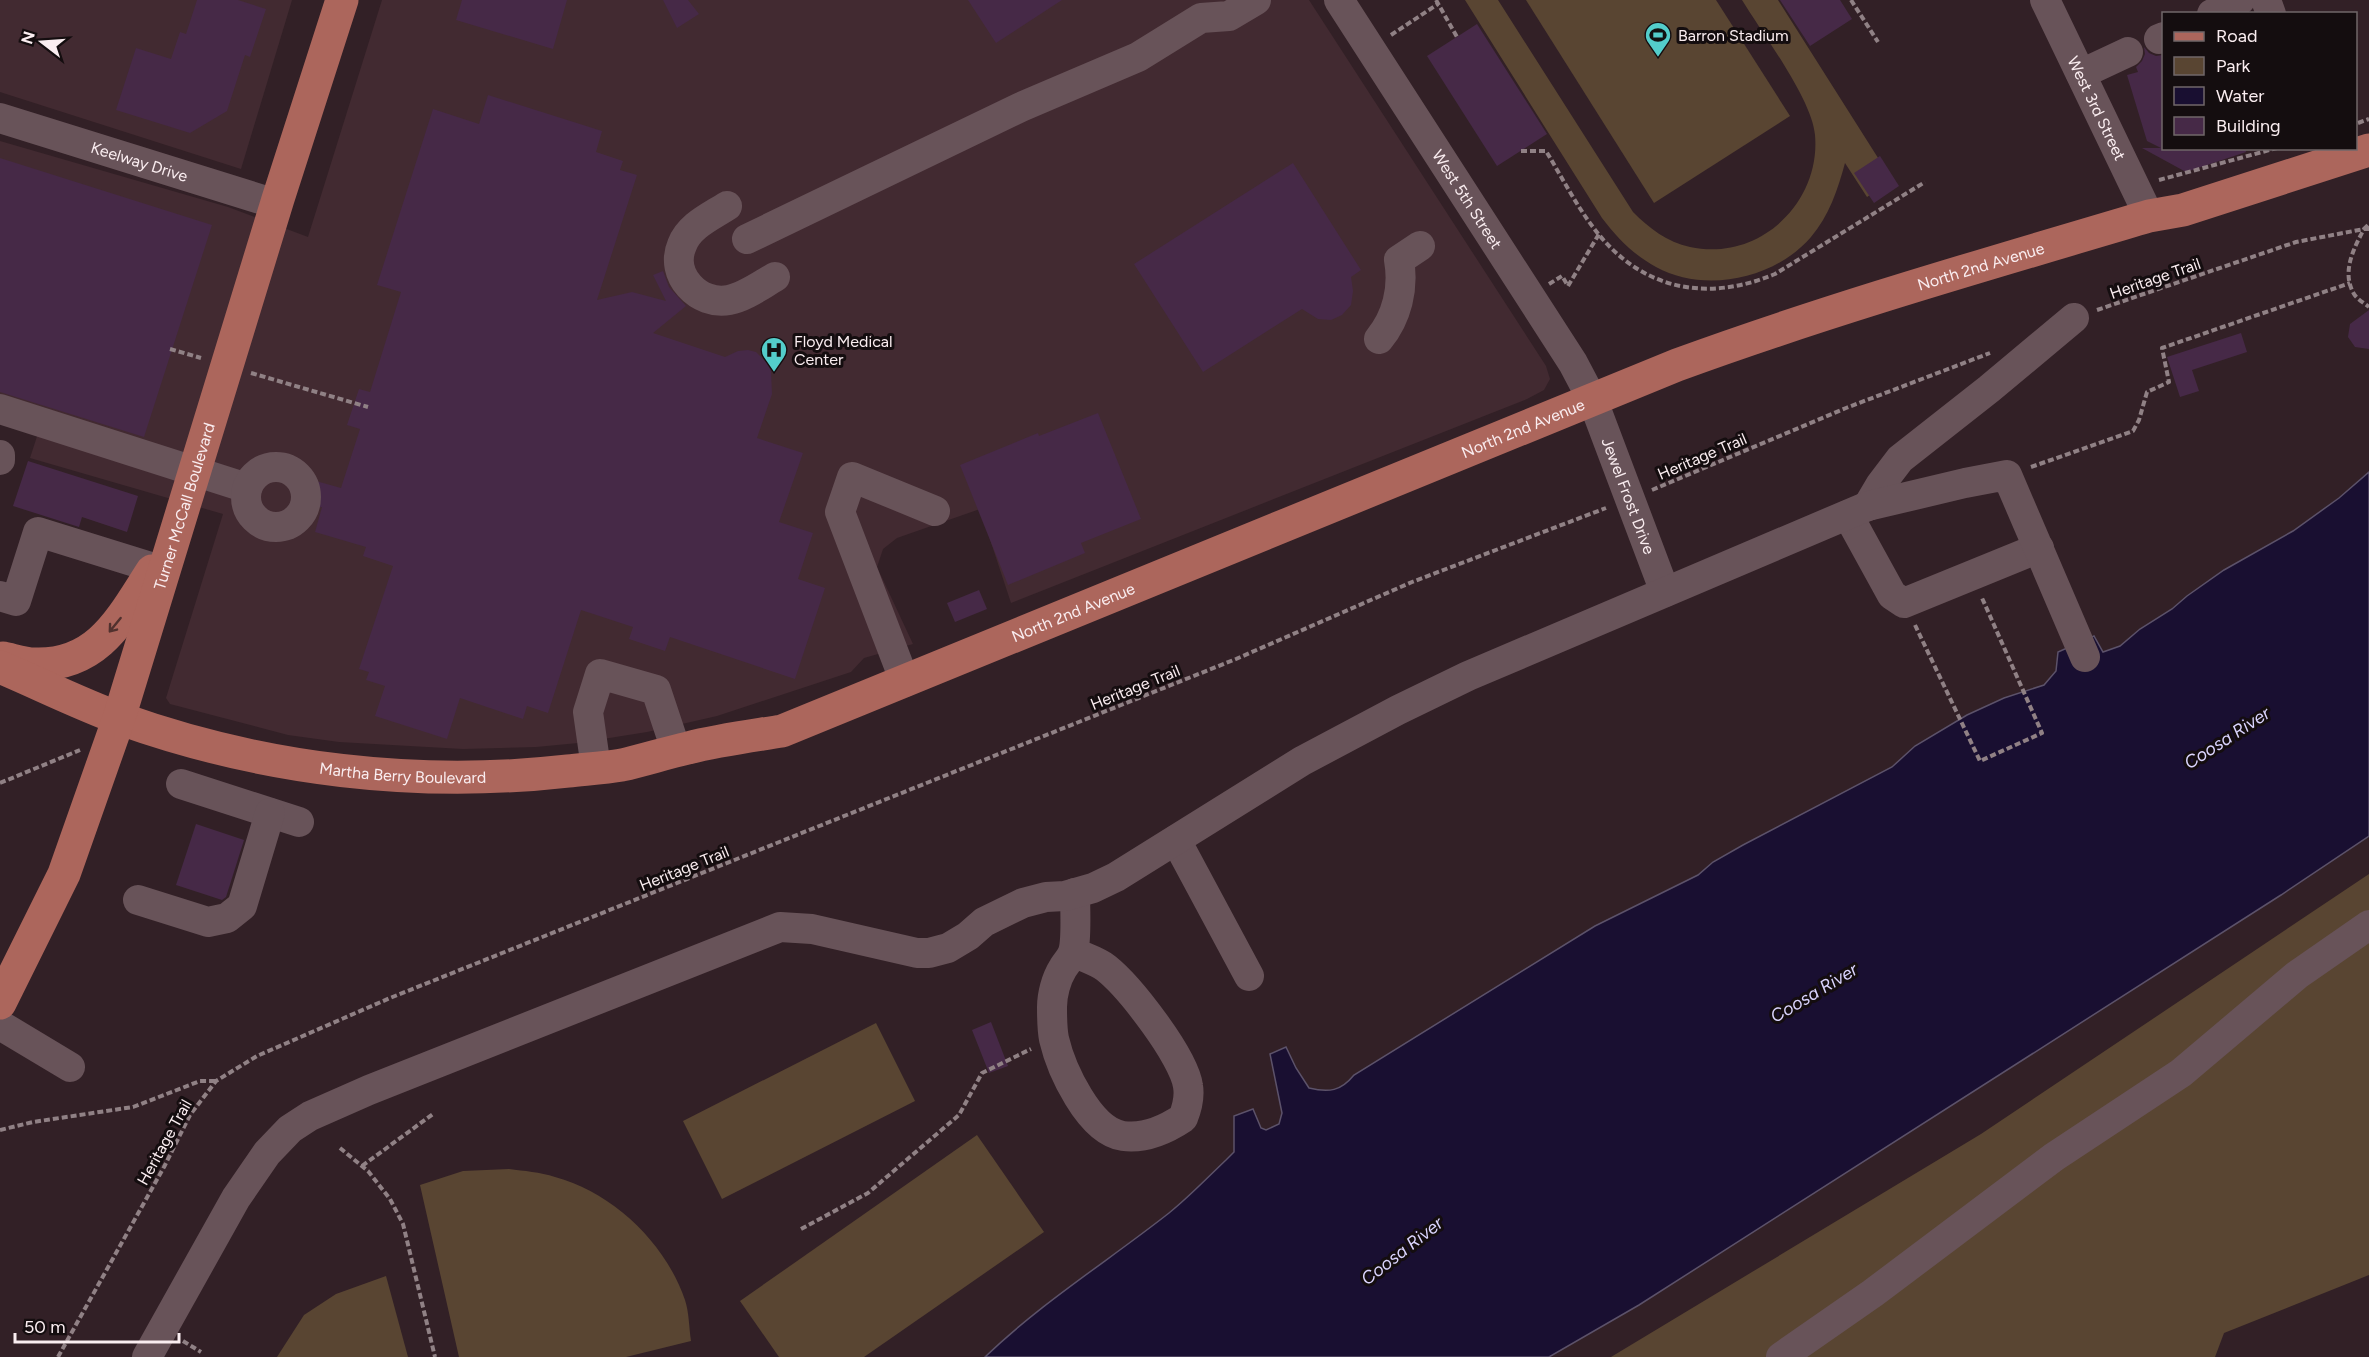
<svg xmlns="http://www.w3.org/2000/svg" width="2369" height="1357" font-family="Figtree,sans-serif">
  <rect width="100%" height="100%" fill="#322026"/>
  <g fill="#422a31">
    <polygon points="0,0 292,0 241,169 0,92"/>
    <polygon points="382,0 1309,0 1546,366 1550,379 1544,390 1527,399 1011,603 980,509 897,538 883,549 877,567 913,644 864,658 851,672 717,716 647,732 578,743 536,747 463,749 339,742 288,735 170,704 166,698 223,514 30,458 41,424 0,413 0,141 228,207 308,237"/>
  </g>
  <g fill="#594532">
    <path d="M1465 0H1498L1633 212C1649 228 1667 242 1690 247 1759 262 1821 203 1815 135 1812 99 1762 33 1742 0H1778L1892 180 1867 197 1845 163C1838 189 1829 216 1811 237 1775 279 1705 294 1656 267 1634 255 1617 238 1602 218Z"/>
    <polygon points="1526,0 1716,0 1790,116 1654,203"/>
    <polygon points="2369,874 2369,1275 2224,1333 2215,1357 1611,1357 1981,1134"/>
    <polygon points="876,1023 915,1101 722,1199 683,1121"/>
    <polygon points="977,1135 1044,1232 864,1357 779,1357 740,1301"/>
    <path d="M509 1169C524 1171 540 1172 555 1177 613 1193 665 1242 685 1300 689 1312 689 1327 691 1341L626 1357H459L420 1185 463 1171Z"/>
    <polygon points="386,1276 408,1357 277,1357 304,1315 336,1294"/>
  </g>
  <path fill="#190f31" stroke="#5c526a" stroke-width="1.5" d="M2369 472V836L2281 895 1639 1305 1549 1357H985C1041 1303 1108 1261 1169 1213 1189 1197 1207 1178 1226 1160L1234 1152V1116L1253 1109 1261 1128 1266 1130 1279 1124 1282 1113 1270 1054 1286 1047 1296 1068 1309 1088C1329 1093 1341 1091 1354 1075L1595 926 1698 875 1713 862 1743 845 1892 767 1915 746 1967 715 2004 698 2044 685 2056 671 2058 652 2094 636 2103 652 2120 646 2140 629 2172 609 2187 596 2224 570 2293 531 2339 498Z"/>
  <g fill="#462947">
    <polygon points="197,0 238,0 266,9 250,57 245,55 227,111 190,133 116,110 136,48 171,59 180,32 186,34"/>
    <polygon points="462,0 567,0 553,49 456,20"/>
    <polygon points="663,0 688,0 699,14 677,28"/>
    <polygon points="968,0 1062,0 996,43"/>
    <polygon points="1780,0 1840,0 1852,19 1810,46"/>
    <polygon points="1477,24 1547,134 1497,166 1427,56"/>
    <polygon points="2144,47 2149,53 2156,56 2163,55 2163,148 2245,148 2246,152 2186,172 2142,148 2161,148 2147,141 2127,75 2138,72 2136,67 2142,61 2145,54"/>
    <polygon points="488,95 602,131 596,152 623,161 620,170 637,175 597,300 632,292 666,301 653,275 663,271 669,287 686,306 653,333 725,357 738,351 748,350 756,352 767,363 771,371 772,394 757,438 803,453 779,522 813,533 798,579 825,588 795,679 670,637 665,651 629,639 633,627 581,610 548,713 527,706 523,719 460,698 447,739 375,716 385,686 366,680 369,672 359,669 393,566 363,556 366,547 315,532 322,507 296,512 290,486 316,481 341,488 360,429 347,425 359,389 370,392 401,292 377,285 433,109 479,124"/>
    <polygon points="1880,156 1899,186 1874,203 1854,173"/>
    <polygon points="0,158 212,225 144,437 0,392"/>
    <polygon points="1293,163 1361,270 1351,277 1353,291 1351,305 1342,315 1331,320 1318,319 1302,309 1203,372 1134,264"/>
    <polygon points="2369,310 2369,349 2355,347 2348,337 2350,324"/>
    <polygon points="2241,333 2247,352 2192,370 2199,391 2180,397 2167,357"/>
    <polygon points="1098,413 1141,519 1081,543 1085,553 1008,585 960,465 1038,433 1039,436"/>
    <polygon points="28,461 138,496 127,532 82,517 79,527 13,506"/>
    <polygon points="979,590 987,609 955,622 947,603"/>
    <polygon points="196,824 244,840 226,897 222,900 176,885"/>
    <polygon points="991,1022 1008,1066 989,1073 972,1030"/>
  </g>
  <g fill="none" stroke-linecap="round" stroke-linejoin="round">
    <g stroke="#908185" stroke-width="4" stroke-dasharray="6 3" stroke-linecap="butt">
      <polyline points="1436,0 1457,37"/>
      <polyline points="1851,0 1878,42"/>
      <polyline points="1391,35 1438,4"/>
      <polyline points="2358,123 2369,119"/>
      <path d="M1521 151H1546C1563 179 1579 211 1600 236 1647 292 1711 301 1775 274L1925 182"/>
      <polyline points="2159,180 2277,148"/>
      <path d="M2369 229H2364C2354 248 2341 272 2354 294 2357 299 2364 303 2369 307"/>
      <polyline points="1549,284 1562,276 1568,286 1599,234"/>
      <polyline points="2097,310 2296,242 2364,229 2369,224"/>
      <polyline points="170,349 201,358"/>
      <polyline points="251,373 368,407"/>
      <polyline points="2031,467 2133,431 2139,420 2147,392 2169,382 2162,348 2350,283"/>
      <polyline points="1652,490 1846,408 1990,353"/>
      <polyline points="1915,625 1980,761 2042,733 1982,598"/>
      <polyline points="0,783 80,750"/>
      <polyline points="0,1130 33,1122 133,1107 200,1081 215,1081"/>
      <polyline points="340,1148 368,1171 390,1199 403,1224 435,1357"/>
      <polyline points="362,1166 433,1114"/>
      <polyline points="801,1229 868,1193 959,1115 982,1073 1031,1049"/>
      <polyline points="183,1341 201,1352"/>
      <polyline points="58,1357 164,1167 190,1115 216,1081 257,1056 390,998 1236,659 1412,582 1606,508"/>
    </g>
    <g stroke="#685359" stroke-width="30">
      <path id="s1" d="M1339 0 1573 363 1593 401 1665 592"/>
      <path id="s2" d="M2045 0 2149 216"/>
      <polyline points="2266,0 2271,14"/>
      <polyline points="2212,14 2240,0"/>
      <polyline points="2159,39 2164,37"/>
      <polyline points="2081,74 2128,52"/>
      <path id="s3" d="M0 118 276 204"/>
      <path d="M727 206C710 217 689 226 682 245 669 275 699 306 729 300 745 297 761 285 775 277"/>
      <polyline points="747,239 1021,107 1138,57 1201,18 1229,16 1256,0"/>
      <path d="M1379 339C1397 317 1404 288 1399 260L1420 246"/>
      <polyline points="0,409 247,488"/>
      <polyline points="0,455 0,460"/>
      <circle cx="276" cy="497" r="30"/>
      <polyline points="1868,506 1881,484 1900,459 1989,389 2074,318"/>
      <polyline points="1848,515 1892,595 1904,603 2039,548"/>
      <polyline points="0,596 16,601 38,532 154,568"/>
      <polyline points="905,682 840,512 852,477 935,511"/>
      <polyline points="596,768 588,712 600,674 656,690 672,738"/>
      <polyline points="181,784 299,822"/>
      <polyline points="1176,840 1249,976"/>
      <polyline points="138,900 208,922 227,918 242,906 270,813"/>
      <path d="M1073 952C1083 957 1097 961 1106 968 1130 987 1184 1057 1188 1086 1190 1098 1187 1108 1183 1118 1165 1130 1145 1139 1123 1136 1089 1131 1061 1069 1054 1039 1052 1029 1052 1018 1052 1007 1052 995 1056 979 1063 968 1066 963 1071 958 1073 952 1077 940 1075 907 1075 893"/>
      <polyline points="0,1025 70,1067"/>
      <polyline points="147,1357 236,1198 267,1153 290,1129 310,1116 369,1090 780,927 812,929 917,953 929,953 948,948 968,936 984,922 1023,903 1046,897 1065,896 1093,888 1116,877 1302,761 1398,710 1468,676 1868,506 1965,483 2007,475 2085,657"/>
      <polyline points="1781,1357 1873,1293 2054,1157 2181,1073 2297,975 2369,925"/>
    </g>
    <g stroke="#ac665c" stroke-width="33">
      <path d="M3 658C13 660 25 664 35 664 99 666 122 617 152 571"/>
      <path id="s4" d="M0 667C40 684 80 704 121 719 264 770 418 788 568 771 586 769 604 768 622 765 644 760 666 753 688 748 719 740 751 736 782 731L1677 365C1833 308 1991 263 2149 216L2183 210 2369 150"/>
      <path id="s5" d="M0 1003 64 874 119 718 278 199 342 0"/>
    </g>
  </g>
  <defs><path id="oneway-shaft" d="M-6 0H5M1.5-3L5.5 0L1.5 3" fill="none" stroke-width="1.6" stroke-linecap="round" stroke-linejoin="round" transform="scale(1.5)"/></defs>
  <use stroke="#51312e" href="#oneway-shaft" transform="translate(115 625) rotate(129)"/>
  <defs>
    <g id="stadium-pin" transform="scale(1.35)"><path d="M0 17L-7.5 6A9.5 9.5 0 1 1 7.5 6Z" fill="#53cdca" stroke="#140d0f"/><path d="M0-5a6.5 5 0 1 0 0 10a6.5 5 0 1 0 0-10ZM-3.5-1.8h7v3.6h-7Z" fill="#111"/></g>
    <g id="hospital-pin" transform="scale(1.35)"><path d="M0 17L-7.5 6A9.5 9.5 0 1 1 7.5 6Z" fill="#53cdca" stroke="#140d0f"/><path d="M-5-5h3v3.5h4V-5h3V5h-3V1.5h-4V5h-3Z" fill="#111"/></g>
  </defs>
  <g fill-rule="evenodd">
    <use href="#stadium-pin" x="1658" y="35"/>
    <use href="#hospital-pin" x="774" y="350"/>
  </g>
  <g text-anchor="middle" stroke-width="6" stroke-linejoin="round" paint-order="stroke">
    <g font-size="16" fill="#faedf0" stroke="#140d0f" text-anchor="start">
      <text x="1678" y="41">Barron Stadium</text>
      <text x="794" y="347">Floyd Medical<tspan x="794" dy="18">Center</tspan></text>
    </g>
    <g font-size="16" fill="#faedf0" stroke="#140d0f">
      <text dy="6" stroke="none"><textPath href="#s2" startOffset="120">West 3rd Street</textPath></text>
      <text dy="6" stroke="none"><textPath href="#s3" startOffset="146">Keelway Drive</textPath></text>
      <text dy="6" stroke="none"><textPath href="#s1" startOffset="237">West 5th Street</textPath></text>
      <text dy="6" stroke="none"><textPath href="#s4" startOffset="2090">North 2nd Avenue</textPath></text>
      <text transform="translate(2155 278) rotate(-19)" y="6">Heritage Trail</text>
      <text dy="6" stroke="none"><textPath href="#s4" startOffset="1604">North 2nd Avenue</textPath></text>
      <text transform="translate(1702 456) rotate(-23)" y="6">Heritage Trail</text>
      <text dy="6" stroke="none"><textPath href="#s1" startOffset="576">Jewel Frost Drive</textPath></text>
      <text dy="6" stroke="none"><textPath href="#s5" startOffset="531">Turner McCall Boulevard</textPath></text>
      <text dy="6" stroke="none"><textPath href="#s4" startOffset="1118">North 2nd Avenue</textPath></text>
      <text transform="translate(1135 687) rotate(-22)" y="6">Heritage Trail</text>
      <text dy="6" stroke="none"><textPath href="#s4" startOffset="420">Martha Berry Boulevard</textPath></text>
      <text transform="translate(684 868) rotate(-22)" y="6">Heritage Trail</text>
      <text transform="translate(164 1142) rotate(-61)" y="6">Heritage Trail</text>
    </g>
    <g font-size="18" font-style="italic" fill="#dad4fd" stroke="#140d0f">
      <text transform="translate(2227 738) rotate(-33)" y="6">Coosa River</text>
      <text transform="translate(1814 993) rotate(-31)" y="6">Coosa River</text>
      <text transform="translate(1402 1251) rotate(-38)" y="6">Coosa River</text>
    </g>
  </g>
  <rect x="2162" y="12" width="195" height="138" fill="#140d0f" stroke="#706769" stroke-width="1.5"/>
  <rect x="2174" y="32" width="30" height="9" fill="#ac665c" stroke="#706769" stroke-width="1.5"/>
  <text x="2216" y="42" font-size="18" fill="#faedf0">Road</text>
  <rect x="2174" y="57" width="30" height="18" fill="#594532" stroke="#706769" stroke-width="1.5"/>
  <text x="2216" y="72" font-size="18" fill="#faedf0">Park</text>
  <rect x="2174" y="87" width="30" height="18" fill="#190f31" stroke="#706769" stroke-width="1.5"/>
  <text x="2216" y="102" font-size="18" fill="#faedf0">Water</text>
  <rect x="2174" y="117" width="30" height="18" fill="#462947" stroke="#706769" stroke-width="1.5"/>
  <text x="2216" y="132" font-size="18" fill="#faedf0">Building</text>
  <g transform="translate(42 42) rotate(287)" stroke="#140d0f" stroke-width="4.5" paint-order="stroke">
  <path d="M0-4.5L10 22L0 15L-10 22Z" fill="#faedf0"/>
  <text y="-9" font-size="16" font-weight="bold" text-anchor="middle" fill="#faedf0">N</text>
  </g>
  <path d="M15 1333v9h164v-9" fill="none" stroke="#faedf0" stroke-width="3"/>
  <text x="24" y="1333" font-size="18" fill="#faedf0" stroke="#140d0f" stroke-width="4.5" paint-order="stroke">50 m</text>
</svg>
